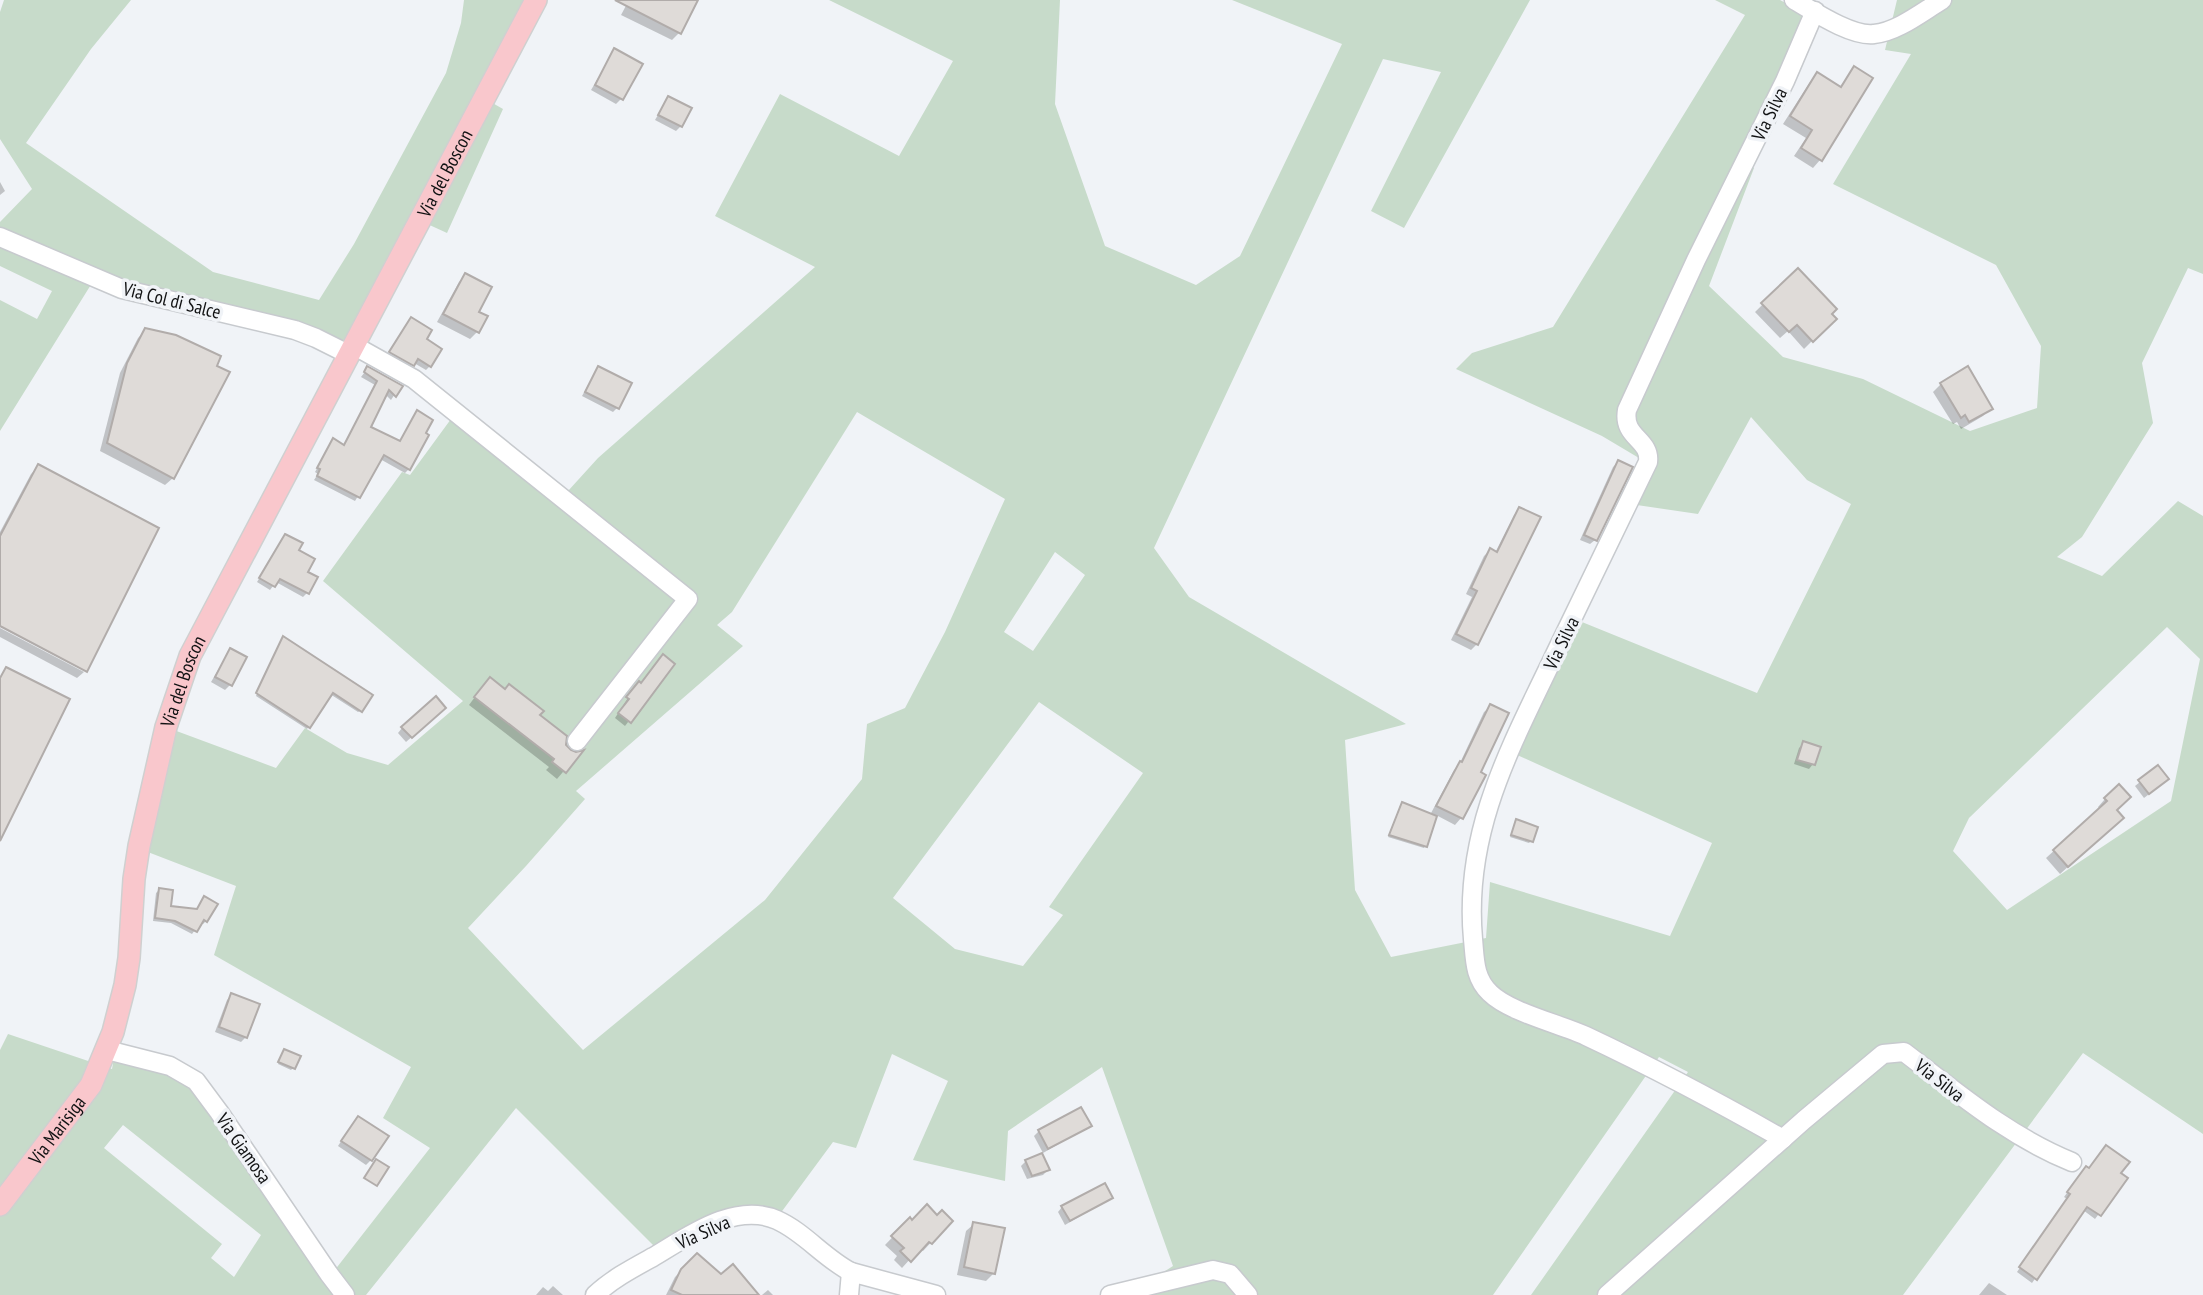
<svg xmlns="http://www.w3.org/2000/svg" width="2203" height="1295" font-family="'PT Sans Narrow',sans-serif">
  <rect width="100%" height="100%" fill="#f0f3f7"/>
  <g fill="#c7dbca" fill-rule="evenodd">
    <polygon points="4,0 131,0 91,49 26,143 213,272 319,300 354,244 446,73 461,23 464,0 545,0 489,101 503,109 447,233 423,222 343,354 92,283 0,431 0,300 37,319 52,291 0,266 0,222 32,189 0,139 0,12"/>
    <path d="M829 0H1060L1055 104 1105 246 1196 285 1240 256 1342 44 1232 0H1530L1404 228 1371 211 1441 72 1383 59 1154 548 1189 597 1406 724 1345 740 1355 890 1391 957 1486 938 1490 882 1670 936 1712 843 1515 754 1577 620 1757 693 1851 504 1807 480 1751 417 1698 514 1630 504 1644 461 1602 436 1456 369 1472 353 1553 327 1745 15 1715 0H1780L1808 15 1740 156 1754 168 1709 286 1783 357 1863 379 1970 431 2037 408 2041 346 1996 265 1833 184 1911 54 1885 50 1897 0H2203V274L2188 268 2142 363 2153 423 2082 537 2057 557 2102 576 2178 501 2203 516V1134L2083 1053 1903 1295H1531L1688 1072 1659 1057 1493 1295H1149L1151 1280 1173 1266 1102 1067 1008 1131 1005 1181 913 1160 948 1081 892 1054 856 1148 833 1142 777 1218 756 1212 662 1254 516 1108 366 1295H0V1050L8 1034 112 1069 114 1058 171 1072 197 1091 327 1280 430 1148 383 1118 411 1067 214 955 236 886 140 849 163 726 276 768 305 728 347 753 388 765 463 701 323 581 402 472 410 475 451 419 558 502 598 458 815 267 715 216 780 94 899 156 953 61ZM857 412 1005 499 945 632 905 708 867 724 862 779 765 900 583 1050 468 928 526 866 585 799 576 791 743 646 717 625 732 612ZM1055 552 1085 575 1033 651 1004 632ZM2167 627 2200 659 2171 801 2007 910 1953 851 1969 818ZM1039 702 1143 773 1049 907 1063 915 1023 966 955 949 893 898ZM123 1125 261 1235 234 1277 211 1258 222 1244 104 1148Z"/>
  </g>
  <g fill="#0003">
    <polygon points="629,0 696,0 680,32 672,40 621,15"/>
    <polygon points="615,50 621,99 616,104 591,90"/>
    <polygon points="1854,69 1871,79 1820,160 1813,168 1794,156 1806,138 1783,124 1810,82 1817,74 1839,88"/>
    <polygon points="668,98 681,126 676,131 655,120"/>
    <polygon points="0,182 5,191 0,195"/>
    <polygon points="1798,270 1834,319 1804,349 1788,331 1780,338 1755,312"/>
    <polygon points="466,275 477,312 485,317 477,332 470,339 437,322 459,282"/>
    <polygon points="407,323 430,366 426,370 414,363 408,369 386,357"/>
    <polygon points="146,330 173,478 165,485 100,451 120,373 138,338"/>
    <polygon points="368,368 400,386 391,400 385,394 369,427 399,443 417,412 409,469 405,473 380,459 355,501 314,480 318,474 315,472 333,441 343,446 375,385 361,377"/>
    <polygon points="598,368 617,408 613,412 582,396"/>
    <polygon points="1941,384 1990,408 1983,416 1961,429 1957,422 1953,424 1933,392"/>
    <polygon points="1618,462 1595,540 1590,544 1580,540 1613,467"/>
    <polygon points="39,466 156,528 85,671 85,669 0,624 0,532 31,474"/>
    <polygon points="1520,509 1477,644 1471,650 1451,640 1472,597 1466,594 1484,556 1490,550 1495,553 1514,515"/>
    <polygon points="285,536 297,551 306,572 307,593 303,597 276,582 270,590 257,582"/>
    <polygon points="0,628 84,672 77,678 0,637"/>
    <polygon points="283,638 360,711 358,712 330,694 307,729 256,696"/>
    <polygon points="230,650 230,685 225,690 211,682"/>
    <polygon points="673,664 625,726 615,718 635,687"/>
    <polygon points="483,686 538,715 568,751 579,753 557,779 546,770 549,767 469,705"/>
    <polygon points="1491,706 1478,772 1484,775 1461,818 1455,825 1436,815 1424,848 1388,837 1400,806 1430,815 1454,770 1459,765 1484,712"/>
    <polygon points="439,713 406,742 398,733 402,728"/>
    <polygon points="1804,743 1813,764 1809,769 1794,764 1799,748"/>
    <polygon points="2140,782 2162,784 2144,798 2135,786"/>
    <polygon points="2105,799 2115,811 2113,826 2060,874 2046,858 2100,809 2098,807"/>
    <polygon points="1515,823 1531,841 1529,843 1510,837"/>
    <polygon points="159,890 169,908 196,911 206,921 203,924 200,923 192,934 171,923 153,921 156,893"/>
    <polygon points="232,995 246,1037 241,1042 215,1032 227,1000"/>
    <polygon points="283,1053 293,1068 291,1070 278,1064"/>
    <polygon points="353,1123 371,1160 366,1165 338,1146"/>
    <polygon points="1090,1126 1043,1153 1034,1136 1039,1131"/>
    <polygon points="1026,1161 1048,1170 1043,1175 1027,1179 1021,1166"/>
    <polygon points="2089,1170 2119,1173 2126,1178 2095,1219 2083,1210 2032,1283 2017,1272 2067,1199 2064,1197 2082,1172"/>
    <polygon points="1111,1198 1065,1225 1058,1212 1062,1207"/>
    <polygon points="910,1219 912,1222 951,1221 923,1251 920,1248 902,1268 894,1260 897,1256 885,1245"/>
    <polygon points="974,1224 994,1273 986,1281 957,1275 966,1231"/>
    <polygon points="697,1255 721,1276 743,1295 666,1295 675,1277"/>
    <polygon points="1989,1283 2007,1295 1979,1295"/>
    <polygon points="553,1286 563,1295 536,1295 543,1287 548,1291"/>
    <polygon points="768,1290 773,1295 762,1295"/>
  </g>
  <g fill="#dfdbd8" stroke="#b1acaa" stroke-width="2">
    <polygon points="615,0 698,0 681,34"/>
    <polygon points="614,48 643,64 623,100 595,85"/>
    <polygon points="1854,66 1873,78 1822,161 1801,148 1812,130 1790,116 1817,72 1841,87"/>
    <polygon points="668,96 692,108 682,127 658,115"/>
    <polygon points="1798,268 1837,309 1832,314 1837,319 1813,342 1797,325 1789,332 1761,303"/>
    <polygon points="465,273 492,287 479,312 488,316 479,333 443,314"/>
    <polygon points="411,317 432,330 427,339 442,349 431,367 418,359 414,366 389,352"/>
    <polygon points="145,328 176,335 221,356 217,366 230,372 174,479 107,443 127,363"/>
    <polygon points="367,366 403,386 396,397 389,390 371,427 400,441 417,410 433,420 426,433 429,435 410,470 384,455 360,498 317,476 320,469 317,468 333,438 344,445 377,381 364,372"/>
    <polygon points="598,366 632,383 619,409 585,392"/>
    <polygon points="1968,366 1993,409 1969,422 1965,415 1961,418 1940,383"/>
    <polygon points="1618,460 1633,467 1597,541 1584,535"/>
    <polygon points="38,464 159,528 87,672 0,626 0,536"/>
    <polygon points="1519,507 1541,517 1478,645 1456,634 1477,591 1471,588 1490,548 1497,552"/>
    <polygon points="285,534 303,543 299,550 315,559 308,572 318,577 309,594 280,579 275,587 259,578"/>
    <polygon points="283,636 373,695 362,712 333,693 310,728 256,693"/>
    <polygon points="230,648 247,657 232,686 215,677"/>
    <polygon points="663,654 675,664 631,723 618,713 629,699 626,697 639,681 641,683"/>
    <polygon points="6,667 70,699 0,841 0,678"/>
    <polygon points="490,677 505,689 509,684 544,711 540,715 567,736 566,745 571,750 576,752 584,750 566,773 552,762 554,759 474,697"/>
    <polygon points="436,696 446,708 412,738 401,727"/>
    <polygon points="1490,704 1509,713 1481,772 1486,775 1463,819 1436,806 1460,761 1462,762"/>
    <polygon points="1803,741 1821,747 1815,765 1797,760"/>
    <polygon points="2158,765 2169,779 2149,794 2138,780"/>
    <polygon points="2119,784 2131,797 2117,810 2124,818 2068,867 2053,850 2107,801 2104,798"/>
    <polygon points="1402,802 1437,816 1427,847 1389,835"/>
    <polygon points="1516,819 1538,827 1533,842 1511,835"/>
    <polygon points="159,888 173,890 171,906 197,909 204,896 218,904 207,922 204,920 197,932 175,921 155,918"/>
    <polygon points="231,993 260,1004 247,1038 219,1027"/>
    <polygon points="284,1049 301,1056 295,1069 278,1062"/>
    <polygon points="1081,1107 1092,1126 1048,1149 1038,1130"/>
    <polygon points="358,1116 389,1136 372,1161 341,1141"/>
    <polygon points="2106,1145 2130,1162 2121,1173 2128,1178 2101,1216 2087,1207 2037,1280 2019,1267 2070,1194 2067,1192 2086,1166 2089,1168"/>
    <polygon points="1042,1153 1050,1170 1032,1176 1025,1160"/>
    <polygon points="376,1159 389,1167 377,1186 364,1178"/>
    <polygon points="1105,1183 1113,1198 1070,1221 1061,1206"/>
    <polygon points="927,1204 937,1215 942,1210 953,1221 932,1244 929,1242 911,1262 900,1251 904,1248 891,1236 910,1217 912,1220"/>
    <polygon points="973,1222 1005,1228 995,1274 964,1267"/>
    <polygon points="697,1253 721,1274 733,1264 759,1295 682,1295 671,1290 681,1269"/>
  </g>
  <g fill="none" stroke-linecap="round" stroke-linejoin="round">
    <g stroke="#c7cace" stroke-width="21">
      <g id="minor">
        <path d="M1794 0C1813 11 1852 37 1874 34 1897 32 1922 12 1942 0"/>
        <polyline points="0,237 122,289 295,330 316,338 348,354"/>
        <polyline points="353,345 414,379 688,599 577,741"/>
        <polyline points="107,1050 170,1066 196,1081 219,1112 329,1274 345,1295"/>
        <path d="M1783 1139C1718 1102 1654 1068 1586 1036 1560 1024 1509 1012 1490 993 1474 978 1475 959 1473 939 1463 829 1513 743 1558 648 1588 586 1618 524 1648 462 1651 439 1622 438 1627 410L1696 260 1785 81 1815 11"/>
        <path d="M595 1295C612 1279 633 1268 653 1257 687 1237 735 1201 777 1220 804 1232 824 1258 851 1272"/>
        <polyline points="849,1295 851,1272 936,1295"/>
        <polyline points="1110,1295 1213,1270 1230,1274 1248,1295"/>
        <path d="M1607 1295 1804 1120 1883 1054 1904 1052C1958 1093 2008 1136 2072 1162"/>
      </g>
    </g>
    <g stroke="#cfd0d0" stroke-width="24">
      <g id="major">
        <path id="s1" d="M0 1205 91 1085 113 1032 125 985 129 958 134 879 139 846 166 727 190 656 536 0"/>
      </g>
    </g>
    <use href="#minor" stroke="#fff" stroke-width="18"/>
    <use href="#major" stroke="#f9c7cc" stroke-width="21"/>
  </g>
  <g text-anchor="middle" stroke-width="7" stroke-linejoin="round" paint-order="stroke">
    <g font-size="19" fill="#111213" stroke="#f0f3f7">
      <text transform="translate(1769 114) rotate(-64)" y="7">Via Silva</text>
      <text dy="7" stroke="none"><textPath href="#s1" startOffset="1139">Via del Boscon</textPath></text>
      <text transform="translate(172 300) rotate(14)" y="7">Via Col di Salce</text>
      <text transform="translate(1561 643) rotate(-64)" y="7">Via Silva</text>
      <text dy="7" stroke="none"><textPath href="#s1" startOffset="567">Via del Boscon</textPath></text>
      <text transform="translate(1940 1080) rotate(38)" y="7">Via Silva</text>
      <text dy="7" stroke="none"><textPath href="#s1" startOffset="94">Via Marisiga</textPath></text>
      <text transform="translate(244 1148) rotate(55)" y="7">Via Giamosa</text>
      <text transform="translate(703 1232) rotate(-24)" y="7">Via Silva</text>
    </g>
  </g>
</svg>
